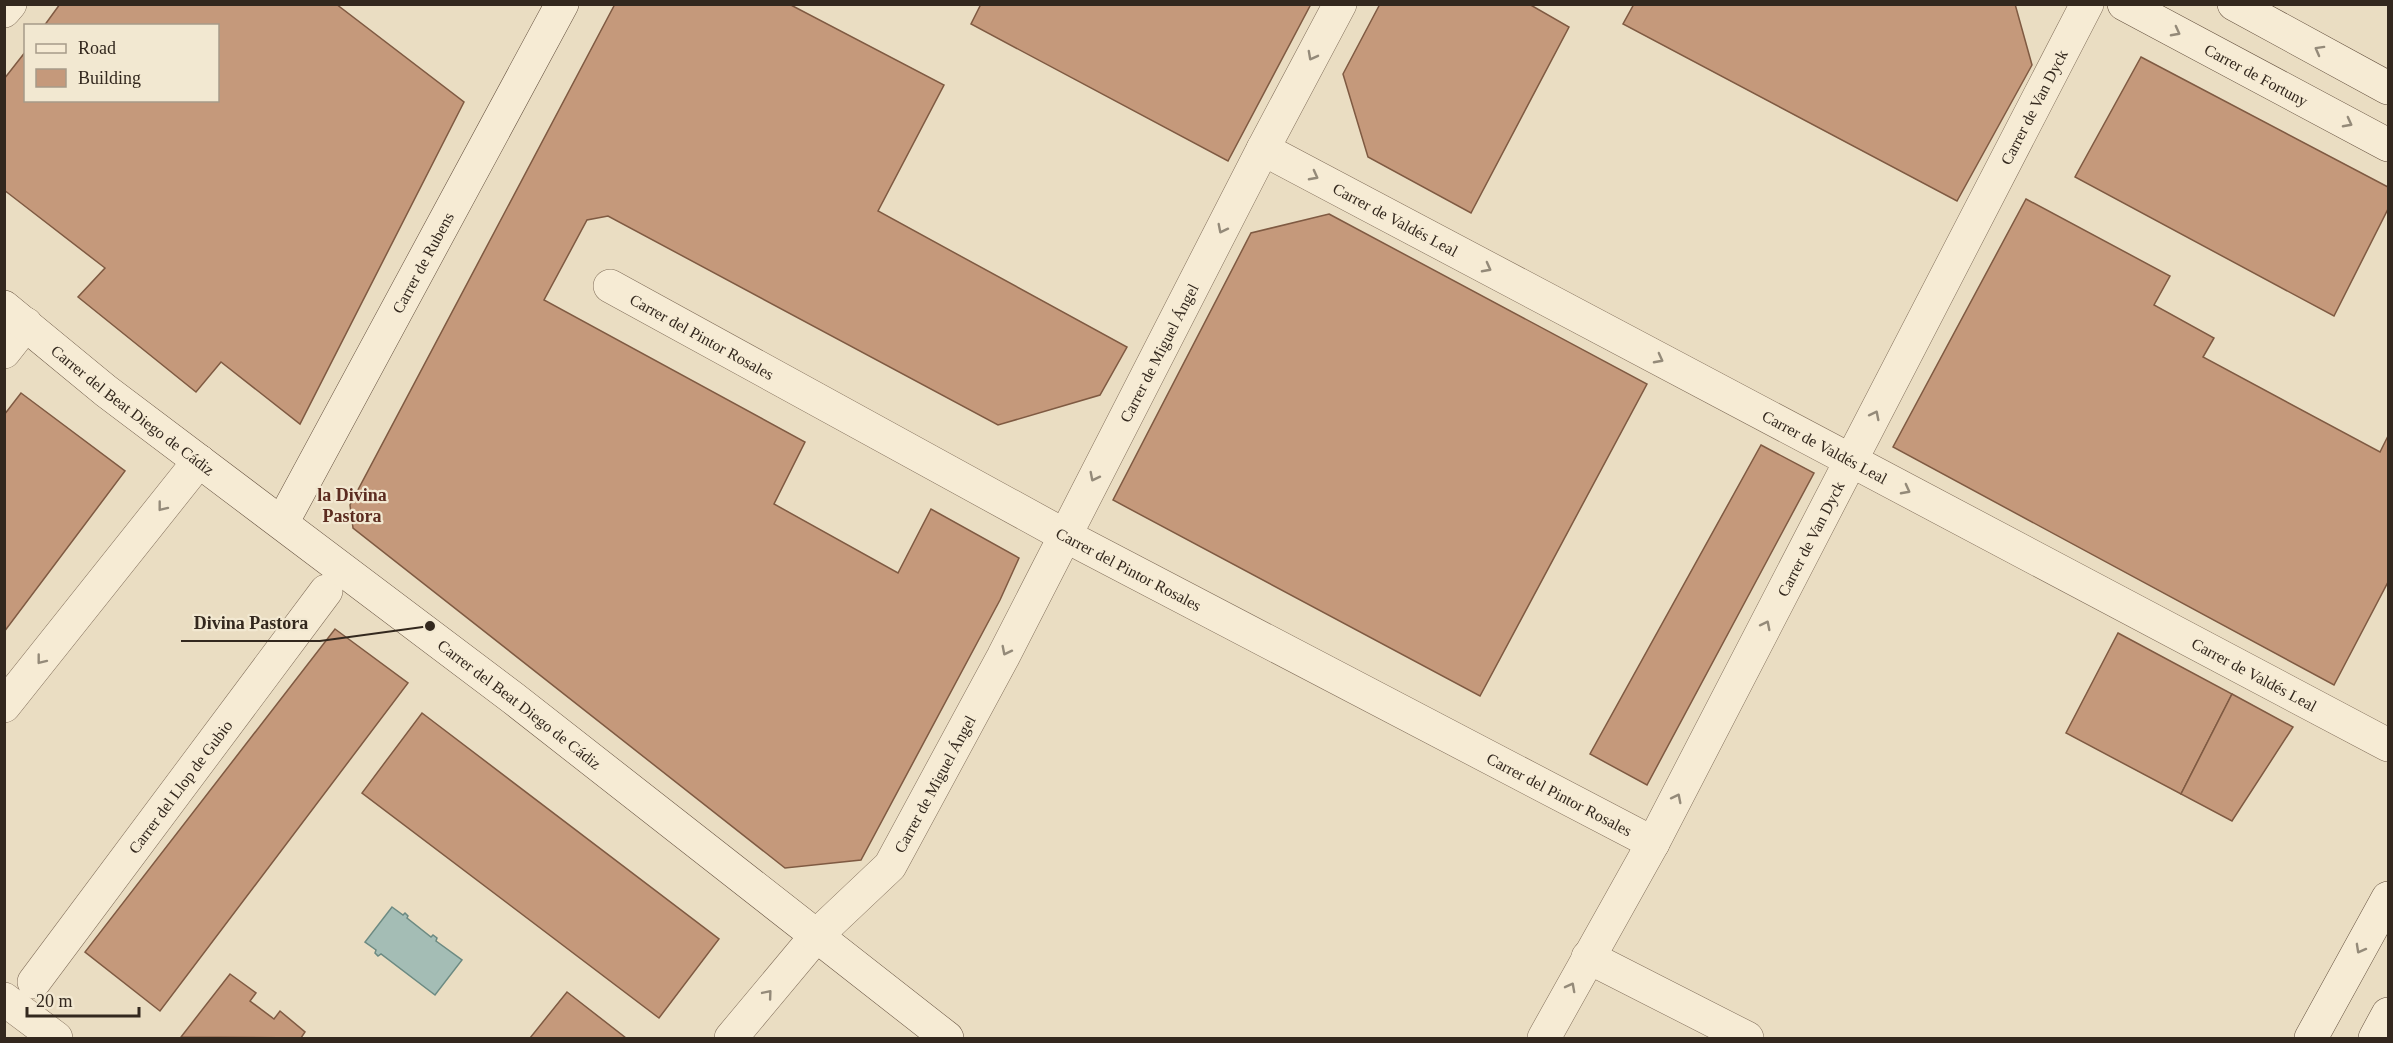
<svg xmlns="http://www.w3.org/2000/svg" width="2393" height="1043" font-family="'Times New Roman',serif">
  <rect width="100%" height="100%" fill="#eaddc2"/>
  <polygon fill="#a4bdb5" stroke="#6c8a82" stroke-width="1.5" points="392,907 403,915 405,913 408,916 407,918 431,937 433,935 437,938 436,941 462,960 435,995 381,954 378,956 375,953 376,950 365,942"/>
  <g fill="#c5997b" stroke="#7f5a42" stroke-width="1.5">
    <polygon points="60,4 336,4 464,102 300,424 221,362 196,392 78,297 105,268 4,190 4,79 26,51 26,100 218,100 218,26 44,26"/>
    <polygon points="615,4 789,4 944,85 878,211 1127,347 1100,395 998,425 608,216 587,220 544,300 805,442 774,504 898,573 931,509 1019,558 1000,600 861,860 785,868 353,528 350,505"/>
    <polygon points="981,4 1311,4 1228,161 971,24"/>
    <polygon points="1380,4 1529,4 1569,27 1471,213 1368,157 1343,74"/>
    <polygon points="1634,4 2015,4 2032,65 1957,201 1623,24"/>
    <polygon points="2141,57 2388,187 2388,209 2334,316 2075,177"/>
    <polygon points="2026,199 2170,276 2154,305 2214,338 2203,357 2380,452 2388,436 2388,582 2334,685 1893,447"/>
    <polygon points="1329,214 1647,384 1480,696 1113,500 1251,233"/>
    <polygon points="21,393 125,471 4,632 4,415"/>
    <polygon points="1761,445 1814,473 1647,785 1590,754"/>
    <polygon points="335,629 408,683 160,1011 85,952"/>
    <polygon points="2118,633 2232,694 2181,794 2066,733"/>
    <polygon points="2232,694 2293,727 2232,821 2181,794"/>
    <polygon points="422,713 719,939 659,1018 362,793"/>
    <polygon points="230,974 256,993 250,1001 274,1019 280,1011 305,1032 301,1038 181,1037"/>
    <polygon points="567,992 626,1038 530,1038"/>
  </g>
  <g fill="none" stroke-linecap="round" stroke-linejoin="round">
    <g stroke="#826f5b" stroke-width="34">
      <g id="street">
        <polyline points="4,11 10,4"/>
        <path id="s1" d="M1263 149 2388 745"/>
        <path id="s2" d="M610 286 1064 535 1653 843"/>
        <polyline points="4,352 26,324"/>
        <polyline points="4,706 199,461"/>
        <polyline points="1588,957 1747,1038"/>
        <path id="s3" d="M34 982 326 591"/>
        <polyline points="4,999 56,1038"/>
        <path id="s4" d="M731 1038 817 935 890 866 1003 657 1263 149 1340 4"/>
        <path id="s5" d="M1544 1038 1653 843 2087 4"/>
      </g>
    </g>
    <g stroke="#64503e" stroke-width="34">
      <g id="secondary">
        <path id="s6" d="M2124 4 2388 145"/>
        <polyline points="2234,4 2388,88"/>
        <path id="s7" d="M4 307 106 391 513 698 947 1038"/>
        <path id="s8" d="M282 523 562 4"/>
        <polyline points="2311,1038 2388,898"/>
        <polyline points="2375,1038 2388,1014"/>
      </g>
    </g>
    <use href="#street" stroke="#f6ebd4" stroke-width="33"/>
    <use href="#secondary" stroke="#f6ebd4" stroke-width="33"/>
  </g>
  <defs><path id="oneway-chevron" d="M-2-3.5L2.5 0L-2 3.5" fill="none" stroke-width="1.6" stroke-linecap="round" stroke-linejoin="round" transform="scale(1.5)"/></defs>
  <g stroke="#948a79">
    <use href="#oneway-chevron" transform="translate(2176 32) rotate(28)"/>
    <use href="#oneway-chevron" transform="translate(2319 50) rotate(-151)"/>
    <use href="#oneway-chevron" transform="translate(1312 56) rotate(118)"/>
    <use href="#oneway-chevron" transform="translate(2348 123) rotate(28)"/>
    <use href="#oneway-chevron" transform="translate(1314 176) rotate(28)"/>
    <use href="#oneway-chevron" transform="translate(1222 229) rotate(117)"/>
    <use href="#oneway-chevron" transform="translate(1487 268) rotate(28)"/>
    <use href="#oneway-chevron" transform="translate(1659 359) rotate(28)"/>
    <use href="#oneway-chevron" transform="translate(1875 415) rotate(-63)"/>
    <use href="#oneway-chevron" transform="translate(1094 477) rotate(117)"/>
    <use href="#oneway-chevron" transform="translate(1906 490) rotate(28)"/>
    <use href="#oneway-chevron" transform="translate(162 507) rotate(128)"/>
    <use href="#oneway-chevron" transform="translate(1766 625) rotate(-63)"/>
    <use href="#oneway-chevron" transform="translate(1006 651) rotate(117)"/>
    <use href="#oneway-chevron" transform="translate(41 660) rotate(128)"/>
    <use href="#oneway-chevron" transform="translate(1677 798) rotate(-63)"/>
    <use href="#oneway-chevron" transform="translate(2360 949) rotate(119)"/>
    <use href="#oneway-chevron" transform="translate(1571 987) rotate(-62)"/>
    <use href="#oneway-chevron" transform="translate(768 994) rotate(-50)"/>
  </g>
  <g text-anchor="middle" stroke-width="4.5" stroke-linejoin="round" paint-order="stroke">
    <g font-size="16" fill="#33281e" stroke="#f2e8d1">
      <text dy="6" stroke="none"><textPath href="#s6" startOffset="150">Carrer de Fortuny</textPath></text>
      <text dy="6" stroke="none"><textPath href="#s5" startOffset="1052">Carrer de Van Dyck</textPath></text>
      <text dy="6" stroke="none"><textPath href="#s1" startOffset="150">Carrer de Valdés Leal</textPath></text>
      <text dy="6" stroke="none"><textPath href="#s8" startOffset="296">Carrer de Rubens</textPath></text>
      <text dy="6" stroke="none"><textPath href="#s2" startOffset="105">Carrer del Pintor Rosales</textPath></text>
      <text dy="6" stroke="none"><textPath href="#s4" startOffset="814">Carrer de Miguel Ángel</textPath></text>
      <text dy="6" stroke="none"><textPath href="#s7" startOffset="165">Carrer del Beat Diego de Cádiz</textPath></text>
      <text dy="6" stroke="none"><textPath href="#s1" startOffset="636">Carrer de Valdés Leal</textPath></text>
      <text dy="6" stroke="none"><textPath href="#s5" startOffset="566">Carrer de Van Dyck</textPath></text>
      <text dy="6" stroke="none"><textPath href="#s2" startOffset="591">Carrer del Pintor Rosales</textPath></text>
      <text dy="6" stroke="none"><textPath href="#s1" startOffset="1122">Carrer de Valdés Leal</textPath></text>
      <text dy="6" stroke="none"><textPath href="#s7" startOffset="651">Carrer del Beat Diego de Cádiz</textPath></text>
      <text dy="6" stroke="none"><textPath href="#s4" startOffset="328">Carrer de Miguel Ángel</textPath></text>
      <text dy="6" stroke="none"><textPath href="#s3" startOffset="244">Carrer del Llop de Gubio</textPath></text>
      <text dy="6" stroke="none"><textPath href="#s2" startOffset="1077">Carrer del Pintor Rosales</textPath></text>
    </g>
    <g font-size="18" font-weight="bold" fill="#5c2c20" stroke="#f2e8d1">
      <text x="352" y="501">la Divina<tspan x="352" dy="21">Pastora</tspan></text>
    </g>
  </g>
  <path fill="none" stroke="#33281e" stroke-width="2" d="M430 626L320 641H181"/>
  <circle fill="#33281e" stroke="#f2e8d1" stroke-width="2" cx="430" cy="626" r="6"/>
  <g font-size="18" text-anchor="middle" font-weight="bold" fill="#33281e" stroke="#f2e8d1" stroke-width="4.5" stroke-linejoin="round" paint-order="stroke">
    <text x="251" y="629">Divina Pastora</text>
  </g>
  <rect width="2393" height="1043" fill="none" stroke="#33281e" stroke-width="12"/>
  <rect x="24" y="24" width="195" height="78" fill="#f2e8d1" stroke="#a69b89" stroke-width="1.5"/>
  <rect x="36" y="44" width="30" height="9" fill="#f6ebd4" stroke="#a69b89" stroke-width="1.5"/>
  <text x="78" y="54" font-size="18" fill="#33281e">Road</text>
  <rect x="36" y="69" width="30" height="18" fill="#c5997b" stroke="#a69b89" stroke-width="1.5"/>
  <text x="78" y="84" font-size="18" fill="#33281e">Building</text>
  <path d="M27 1007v9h112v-9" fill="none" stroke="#33281e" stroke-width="3"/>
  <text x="36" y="1007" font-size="18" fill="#33281e" stroke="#f2e8d1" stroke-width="4.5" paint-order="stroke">20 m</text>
</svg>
